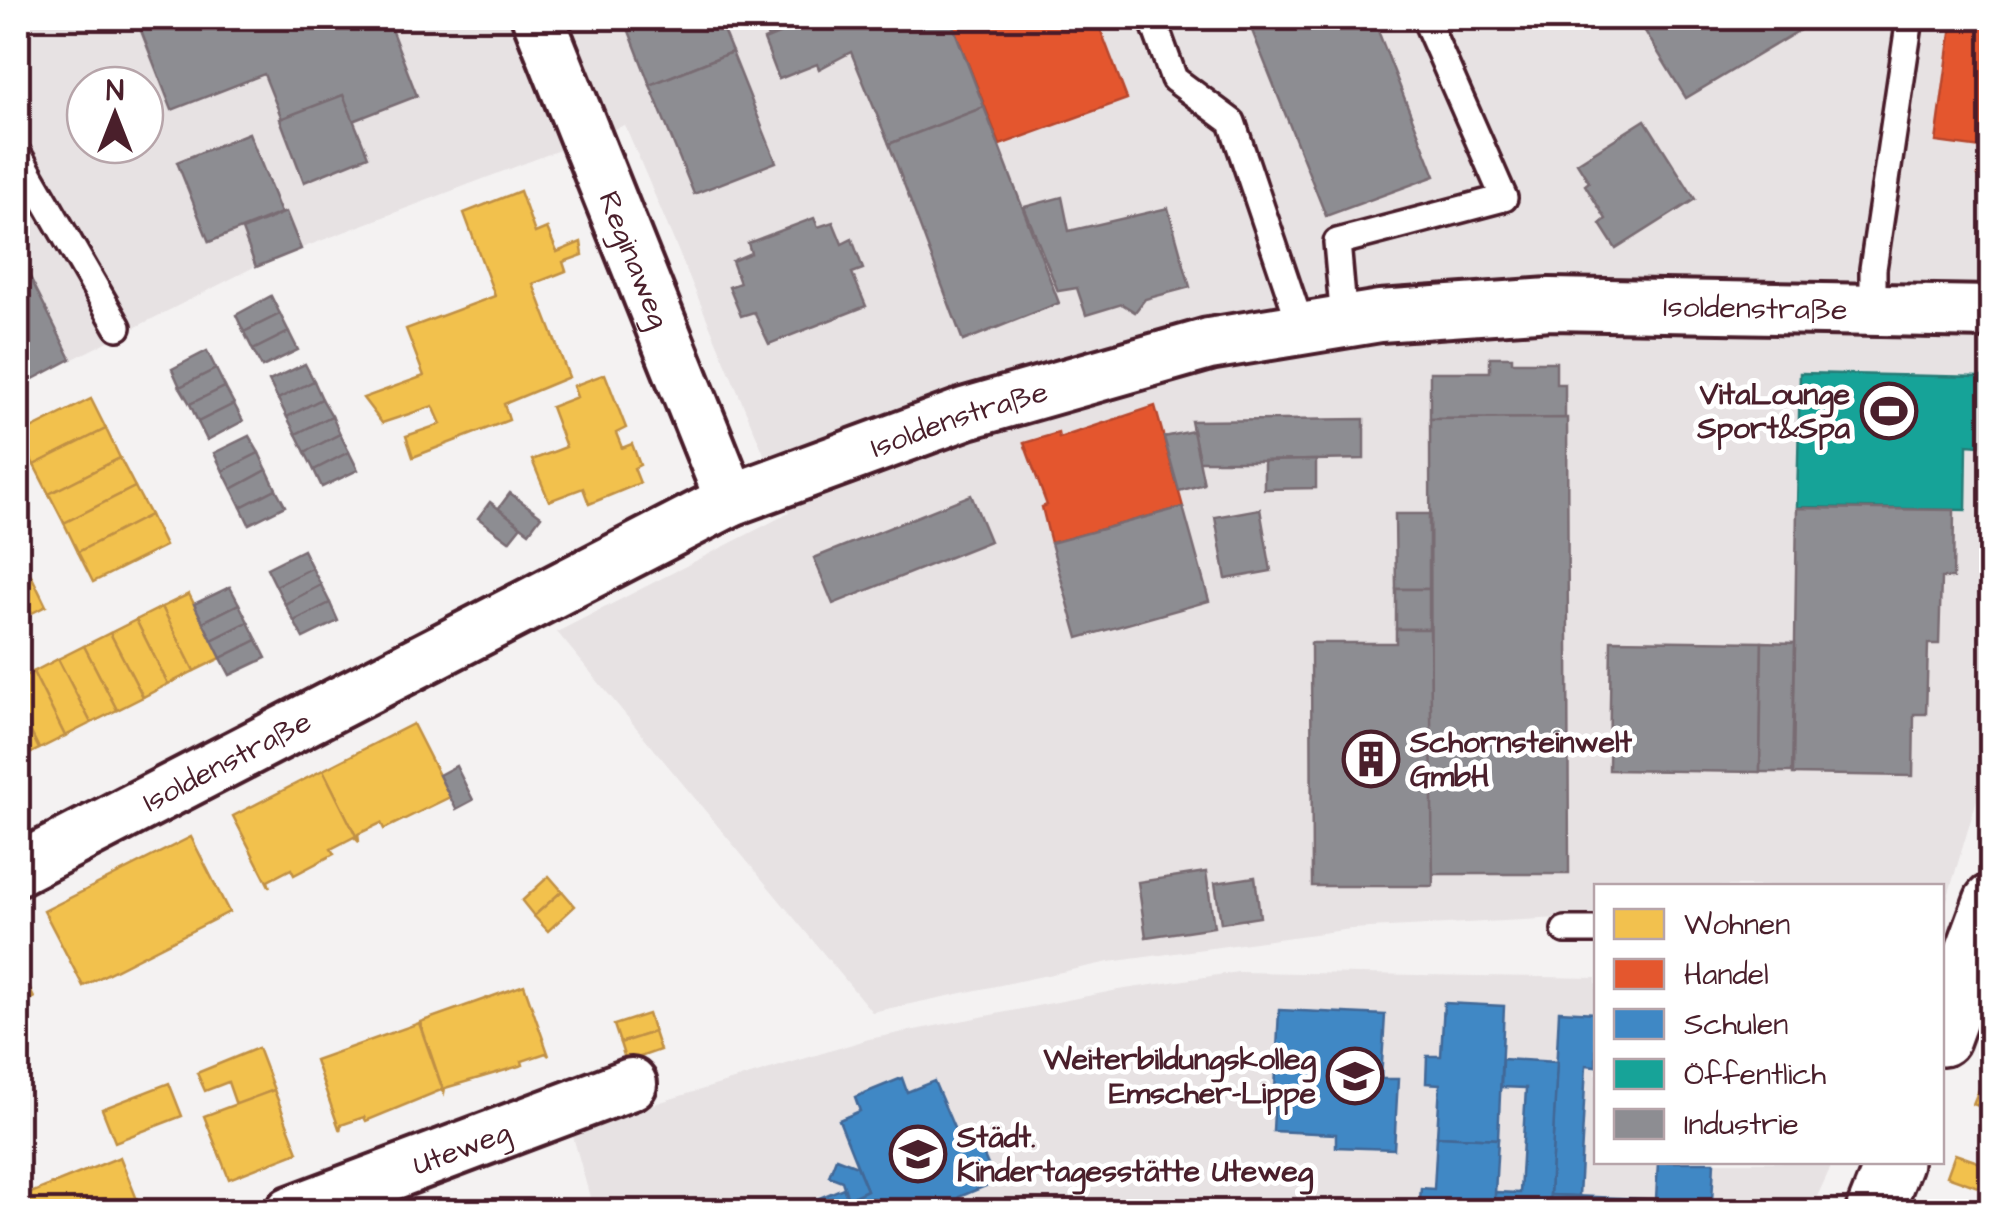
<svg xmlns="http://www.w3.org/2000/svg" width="2009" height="1229" font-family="'Architects Daughter',sans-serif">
  <rect width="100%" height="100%" fill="#f4f2f2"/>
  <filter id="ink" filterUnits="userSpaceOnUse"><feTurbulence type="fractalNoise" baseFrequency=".01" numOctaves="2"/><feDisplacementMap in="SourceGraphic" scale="20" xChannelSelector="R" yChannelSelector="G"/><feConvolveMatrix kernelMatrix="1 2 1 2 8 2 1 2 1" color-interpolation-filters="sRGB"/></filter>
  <g filter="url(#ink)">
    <g fill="#e7e2e3" fill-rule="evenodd">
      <path d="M18 18H1991V753L1942 916V886H1596V916L1351 929 1109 962 872 1012 557 632 789 513 625 125 260 264 18 387ZM85 85H145V145H85Z"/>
      <polygon points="1238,972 1596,978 1596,1162 1833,1162 1810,1212 594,1212 571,1129 869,1039 1118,990"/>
    </g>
    <g fill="#f2c14e" stroke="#c09044" stroke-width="2.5">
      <polygon points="520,191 535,233 547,228 557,252 581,242 583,255 563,262 566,271 533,284 569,377 504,404 509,420 413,457 406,436 441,424 433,406 382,423 363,398 424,376 406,329 495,296 464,213"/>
      <polygon points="605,374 626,428 616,433 622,448 632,444 640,465 634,468 640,483 589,504 583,488 549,501 532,460 566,447 551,407 577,397 573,386"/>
      <polygon points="91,399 106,429 34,465 19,435"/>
      <polygon points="106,429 120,458 49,494 34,465"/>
      <polygon points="120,458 135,487 64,523 49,494"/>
      <polygon points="135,487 150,515 78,552 64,523"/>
      <polygon points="150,515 165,546 93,582 78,552"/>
      <polygon points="31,575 46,606 18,620 18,582"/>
      <polygon points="189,594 221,658 194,671 162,607"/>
      <polygon points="162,607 194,671 168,684 136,620"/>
      <polygon points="136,620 168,684 143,697 110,633"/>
      <polygon points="110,633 143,697 117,710 84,646"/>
      <polygon points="84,646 117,710 91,723 58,659"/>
      <polygon points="58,659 91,723 65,736 33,672"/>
      <polygon points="33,672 65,736 39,749 18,706 18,679"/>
      <polygon points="18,706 39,749 18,760"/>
      <polygon points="413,724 450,797 384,829 381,823 358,834 359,842 323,770"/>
      <polygon points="323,770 359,842 354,837 331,849 334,854 294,875 291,869 268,881 270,888 233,816"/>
      <polygon points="191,837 229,912 83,986 44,911"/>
      <polygon points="549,876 562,891 534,916 522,901"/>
      <polygon points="562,891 575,906 548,931 534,916"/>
      <polygon points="18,965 34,998 18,1005"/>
      <polygon points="524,985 549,1056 546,1053 522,1061 523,1065 445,1088 444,1093 420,1022"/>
      <polygon points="648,1014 654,1032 620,1043 614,1025"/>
      <polygon points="419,1023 444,1093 441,1090 366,1121 364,1117 341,1125 340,1131 315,1060"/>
      <polygon points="654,1032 660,1050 626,1062 620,1043"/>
      <polygon points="258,1048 274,1090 236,1105 228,1082 205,1091 197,1073"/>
      <polygon points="1992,1058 1992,1111 1973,1104"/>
      <polygon points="169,1083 182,1116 115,1142 102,1109"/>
      <polygon points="274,1090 298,1152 229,1179 204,1116"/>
      <polygon points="1955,1154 1992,1167 1992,1192 1947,1176"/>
      <polygon points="120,1157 142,1212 18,1212 18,1198"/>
    </g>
    <g fill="#e4572e" stroke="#b6462d" stroke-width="2.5">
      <polygon points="950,18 1096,18 1127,99 1000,145"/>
      <polygon points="1953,18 1992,18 1992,178 1978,176 1982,148 1936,142"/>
      <polygon points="1155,406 1183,507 1051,543 1042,507 1047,505 1024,443 1058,433 1059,438"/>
    </g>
    <g fill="#3f88c5" stroke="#426897" stroke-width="2.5">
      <polygon points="1444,1003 1504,1006 1498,1139 1437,1136 1440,1084 1426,1083 1427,1056 1441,1056"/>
      <polygon points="1279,1010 1385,1015 1381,1079 1398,1079 1394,1149 1336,1147 1336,1134 1273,1131"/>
      <polygon points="1559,1011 1596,1013 1596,1066 1586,1065 1579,1196 1550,1195"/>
      <polygon points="1502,1059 1557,1062 1549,1212 1494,1212 1495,1192 1520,1193 1526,1088 1501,1087"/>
      <polygon points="902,1078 907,1092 934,1081 960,1142 976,1136 995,1182 959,1197 964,1212 786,1212 843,1188 848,1199 867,1190 839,1120 860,1111 855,1097"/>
      <polygon points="1437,1136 1498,1139 1494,1212 1419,1212 1421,1188 1434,1189"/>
      <polygon points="836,1158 857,1166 867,1190 848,1199 842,1181 829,1176"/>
      <polygon points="1658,1162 1714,1162 1712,1202 1656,1199"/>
      <polygon points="1550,1195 1709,1202 1709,1212 1549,1212"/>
    </g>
    <polygon fill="#17a398" stroke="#267b77" stroke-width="2.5" points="1800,373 1980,377 1979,445 1967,444 1966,510 1797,507"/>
    <g fill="#8d8d92" stroke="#796c73" stroke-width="2.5">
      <polygon points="136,18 406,18 389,24 417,96 353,121 343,95 282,119 264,74 172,110"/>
      <polygon points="624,18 718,18 732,52 650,85"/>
      <polygon points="759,18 818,18 768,38"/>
      <polygon points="818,18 950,18 984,107 889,144 851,52 819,69 817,64 779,79 764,40"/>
      <polygon points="1247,18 1373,18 1435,176 1326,216"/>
      <polygon points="1637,18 1820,18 1686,98"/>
      <polygon points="732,52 776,162 694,194 650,85"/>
      <polygon points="343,95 368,156 304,182 280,119"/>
      <polygon points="984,107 1059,303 963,341 889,144"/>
      <polygon points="1645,120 1695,199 1616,249 1600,224 1606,219 1585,185 1589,182 1577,163"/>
      <polygon points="249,133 281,213 209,242 177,162"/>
      <polygon points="1062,197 1069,231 1168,208 1190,287 1145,299 1135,312 1122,304 1086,315 1077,288 1058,291 1024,207"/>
      <polygon points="286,212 301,249 256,267 242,230"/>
      <polygon points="814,218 818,227 833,222 842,244 852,239 863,269 852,273 866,306 769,344 754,312 741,316 729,287 740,283 732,261 751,253 748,243"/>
      <polygon points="18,253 71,359 18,387"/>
      <polygon points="271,296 280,314 244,332 236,315"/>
      <polygon points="280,314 289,332 253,350 244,332"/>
      <polygon points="289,332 298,350 262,367 253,350"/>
      <polygon points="207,351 216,369 180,387 172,369"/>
      <polygon points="1490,357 1512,357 1512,362 1556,362 1556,384 1565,384 1565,419 1430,419 1430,372 1490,372"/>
      <polygon points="305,364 314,381 278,399 269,381"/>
      <polygon points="216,369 225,387 190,404 180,387"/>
      <polygon points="314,381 322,399 287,417 278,399"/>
      <polygon points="225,387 234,404 198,422 190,404"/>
      <polygon points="322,399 332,416 296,434 287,417"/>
      <polygon points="234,404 243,421 207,440 198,422"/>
      <polygon points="332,416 340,434 305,452 296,434"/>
      <polygon points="1567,418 1569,874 1431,874 1430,419"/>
      <polygon points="1364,419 1364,459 1264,461 1199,461 1191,421"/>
      <polygon points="1193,431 1204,484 1179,491 1164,437"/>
      <polygon points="340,434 349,452 314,470 305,452"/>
      <polygon points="249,436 259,453 223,471 214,453"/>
      <polygon points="349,452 358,470 322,487 314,470"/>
      <polygon points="259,453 267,470 232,489 223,471"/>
      <polygon points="1316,460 1316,488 1264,489 1264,461"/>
      <polygon points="267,470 276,489 241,507 232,489"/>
      <polygon points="276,489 285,506 249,524 241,507"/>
      <polygon points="510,493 541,516 529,532 498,509"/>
      <polygon points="971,495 990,541 833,604 814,558"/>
      <polygon points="490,502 521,526 509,541 478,518"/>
      <polygon points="1183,507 1209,601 1078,638 1051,543"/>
      <polygon points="1797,508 1954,510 1953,578 1941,578 1939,644 1928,644 1926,714 1914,714 1913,776 1793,774"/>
      <polygon points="1260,509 1271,571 1226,579 1215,517"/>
      <polygon points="1395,514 1429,514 1429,589 1396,589"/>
      <polygon points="303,550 312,568 276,586 267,568"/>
      <polygon points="312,568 321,585 285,604 276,586"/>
      <polygon points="321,585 330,603 294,621 285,604"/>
      <polygon points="230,587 239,604 203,622 194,604"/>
      <rect x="1396" y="589" width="33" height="40"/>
      <polygon points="330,603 338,621 303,638 294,621"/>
      <polygon points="239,604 248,622 212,640 203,622"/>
      <polygon points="248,622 257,640 221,658 212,640"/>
      <polygon points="1396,629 1430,629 1433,886 1312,886 1311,643 1396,643"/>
      <polygon points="257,640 266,658 230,675 221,658"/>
      <polygon points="1611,640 1762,642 1760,772 1609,770"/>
      <polygon points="1762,642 1795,643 1792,772 1760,772"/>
      <polygon points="456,766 473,800 456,809 439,775"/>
      <polygon points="1206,872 1214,927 1146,937 1138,882"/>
      <polygon points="1255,877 1260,917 1221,923 1215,883"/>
    </g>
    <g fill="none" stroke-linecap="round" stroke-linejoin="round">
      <g stroke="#4a1f2b" stroke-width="32">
        <g id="lane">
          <polyline points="1152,18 1174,79 1232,122 1302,329"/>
          <polyline points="18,154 118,327"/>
          <polyline points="1873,310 1873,269 1910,18"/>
          <polyline points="1344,322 1337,242 1504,198 1425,18"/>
          <polyline points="1565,930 1596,930"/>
        </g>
      </g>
      <g stroke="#4a1f2b" stroke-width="58">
        <g id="street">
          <path id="s1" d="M538 18 731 500"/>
          <path id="s2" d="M18 869 731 500 967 413 1209 344 1380 316 1550 304 1992 312"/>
          <path id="s3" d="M291 1212 631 1084"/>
        </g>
      </g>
      <g stroke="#4a1f2b" stroke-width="62">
        <g id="secondary">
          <polyline points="1942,1038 1992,902"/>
          <polyline points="1874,1212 1894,1162"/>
        </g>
      </g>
      <use href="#lane" stroke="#fff" stroke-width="25"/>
      <use href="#street" stroke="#fff" stroke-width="50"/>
      <use href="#secondary" stroke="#fff" stroke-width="55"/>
    </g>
  </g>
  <defs>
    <g id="stadium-ring" transform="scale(2.875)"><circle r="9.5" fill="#fff" stroke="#4a1f2b" stroke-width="1.5"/><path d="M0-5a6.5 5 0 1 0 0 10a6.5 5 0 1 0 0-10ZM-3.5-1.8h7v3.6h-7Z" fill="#4a1f2b"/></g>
    <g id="building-ring" transform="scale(2.875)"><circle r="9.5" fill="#fff" stroke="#4a1f2b" stroke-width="1.5"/><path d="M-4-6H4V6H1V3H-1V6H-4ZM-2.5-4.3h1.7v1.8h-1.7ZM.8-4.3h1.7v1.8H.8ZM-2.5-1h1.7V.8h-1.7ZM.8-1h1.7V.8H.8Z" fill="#4a1f2b"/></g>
    <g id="school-ring" transform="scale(2.875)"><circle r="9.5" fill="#fff" stroke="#4a1f2b" stroke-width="1.5"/><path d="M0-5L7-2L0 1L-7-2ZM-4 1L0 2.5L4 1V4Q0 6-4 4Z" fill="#4a1f2b"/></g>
  </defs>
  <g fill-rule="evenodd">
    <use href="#stadium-ring" x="1889" y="411"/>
    <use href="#building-ring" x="1371" y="759"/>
    <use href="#school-ring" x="1355" y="1076"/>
    <use href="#school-ring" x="918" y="1154"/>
  </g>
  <g text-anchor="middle" stroke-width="10" stroke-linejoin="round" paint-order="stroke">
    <g font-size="30" fill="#4a1f2b" stroke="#fff">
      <text dy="10" stroke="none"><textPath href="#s1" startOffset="260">Reginaweg</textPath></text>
      <text dy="10" stroke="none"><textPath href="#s2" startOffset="1855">Isoldenstraße</textPath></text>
      <text dy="10" stroke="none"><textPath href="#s2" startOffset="1045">Isoldenstraße</textPath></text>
      <text dy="10" stroke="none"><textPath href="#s2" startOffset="235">Isoldenstraße</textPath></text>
      <text dy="10" stroke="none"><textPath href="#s3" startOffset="182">Uteweg</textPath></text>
    </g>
    <g font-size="30" font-weight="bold" fill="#4a1f2b" stroke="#fff" text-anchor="end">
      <text x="1850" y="404">VitaLounge<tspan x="1850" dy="34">Sport&amp;Spa</tspan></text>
      <text x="1410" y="752" text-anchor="start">Schornsteinwelt<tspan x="1410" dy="34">GmbH</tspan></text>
      <text x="1316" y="1069">Weiterbildungskolleg<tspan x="1316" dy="34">Emscher-Lippe</tspan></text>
      <text x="957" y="1147" text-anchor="start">Städt.<tspan x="957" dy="34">Kindertagesstätte Uteweg</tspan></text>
    </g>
  </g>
  <rect width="2009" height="1229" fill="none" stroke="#fff" stroke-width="60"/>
  <rect x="30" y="30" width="1949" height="1169" fill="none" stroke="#4a1f2b" stroke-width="4" filter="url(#ink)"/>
  <rect x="1594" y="884" width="350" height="280" fill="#ffffff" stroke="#b7a5aa" stroke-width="2.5"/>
  <rect x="1614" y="909" width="50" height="30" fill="#f2c14e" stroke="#b7a5aa" stroke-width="2.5"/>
  <text x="1684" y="934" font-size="30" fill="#4a1f2b">Wohnen</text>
  <rect x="1614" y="959" width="50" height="30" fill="#e4572e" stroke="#b7a5aa" stroke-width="2.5"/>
  <text x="1684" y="984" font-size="30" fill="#4a1f2b">Handel</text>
  <rect x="1614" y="1009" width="50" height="30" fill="#3f88c5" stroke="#b7a5aa" stroke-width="2.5"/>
  <text x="1684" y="1034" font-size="30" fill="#4a1f2b">Schulen</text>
  <rect x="1614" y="1059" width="50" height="30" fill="#17a398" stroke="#b7a5aa" stroke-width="2.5"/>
  <text x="1684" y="1084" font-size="30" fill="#4a1f2b">Öffentlich</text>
  <rect x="1614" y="1109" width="50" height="30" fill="#8d8d92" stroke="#b7a5aa" stroke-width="2.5"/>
  <text x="1684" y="1134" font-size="30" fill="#4a1f2b">Industrie</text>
  <g transform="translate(115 115)"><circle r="48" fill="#ffffff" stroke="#b7a5aa" stroke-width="2.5"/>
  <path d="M0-8L18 38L0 25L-18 38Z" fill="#4a1f2b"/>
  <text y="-15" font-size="28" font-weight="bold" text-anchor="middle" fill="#4a1f2b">N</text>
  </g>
</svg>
